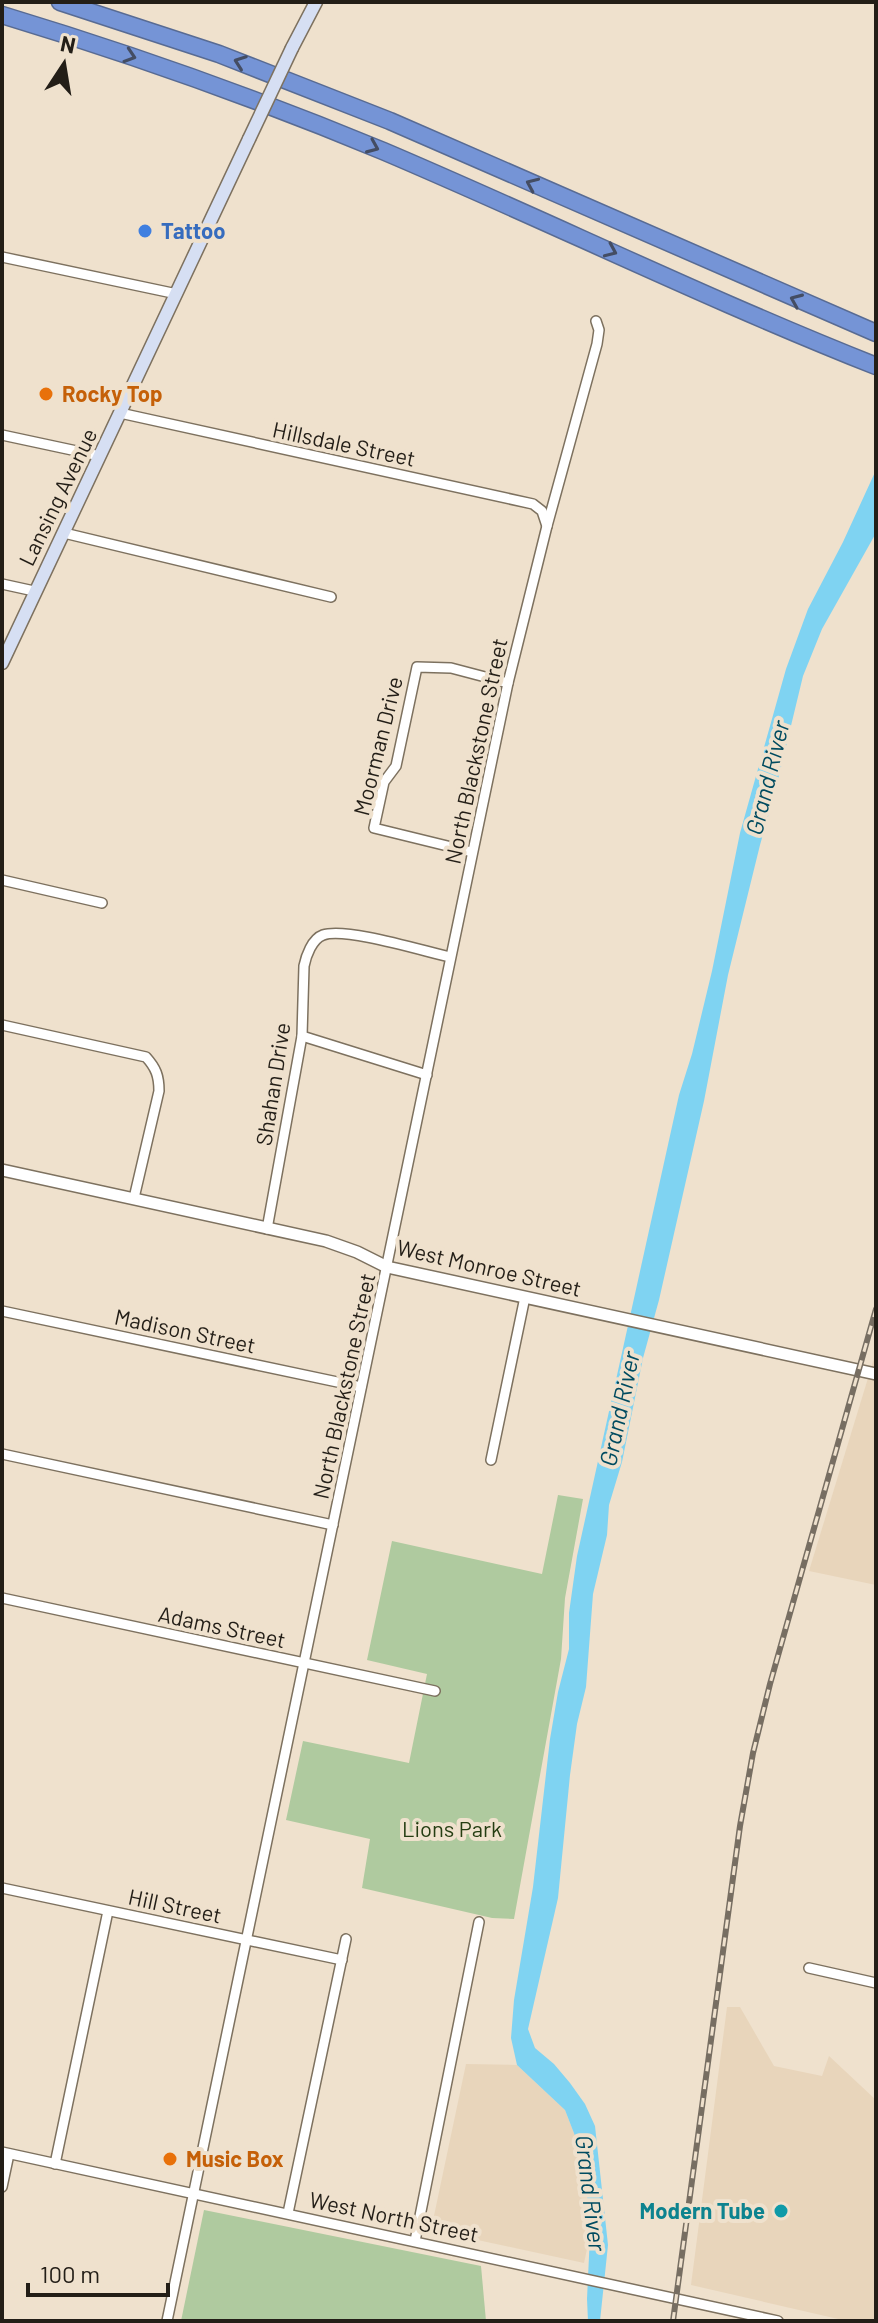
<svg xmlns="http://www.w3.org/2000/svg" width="878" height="2323" font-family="Barlow,sans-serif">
  <rect width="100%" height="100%" fill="#efe1cd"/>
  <g fill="#e8d5bb">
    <polygon points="876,1352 876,1585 809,1571"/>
    <polygon points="727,2007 740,2007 774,2066 822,2076 829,2056 876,2100 876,2321 847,2321 691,2285"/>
    <polygon points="466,2064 517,2065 565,2110 577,2141 586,2181 590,2235 584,2263 431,2230"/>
  </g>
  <g fill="#afca9f">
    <polygon points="558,1495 583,1499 565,1598 561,1659 514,1919 492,1918 362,1888 370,1839 286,1820 303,1741 409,1763 427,1674 367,1660 392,1541 542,1574"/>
    <polygon points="204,2210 481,2266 486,2321 181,2321"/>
  </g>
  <polygon fill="#7fd3f2" points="876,470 876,533 822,629 803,676 775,792 760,845 728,975 704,1101 659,1300 643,1358 622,1462 609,1505 607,1535 593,1594 586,1687 577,1724 570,1775 558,1898 528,2029 535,2048 554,2064 570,2083 585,2104 595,2126 608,2245 600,2321 588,2321 587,2299 590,2235 586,2181 577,2141 565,2110 517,2065 511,2038 514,2000 533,1887 550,1739 558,1692 569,1649 569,1613 577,1556 679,1095 692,1054 712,971 740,833 786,669 808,609 843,542"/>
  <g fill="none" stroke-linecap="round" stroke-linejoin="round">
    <g stroke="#7d715f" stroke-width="12">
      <g id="minor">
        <polyline points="2,257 177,294"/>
        <polyline points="120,413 533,504 542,511 547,526"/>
        <polyline points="2,435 100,456"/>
        <polyline points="64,533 331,597"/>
        <polyline points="2,584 34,591"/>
        <polyline points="472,852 374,828 384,782 396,766 417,667 451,668 508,683"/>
        <polyline points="2,880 102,903"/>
        <path d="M2 1025 146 1057C156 1068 159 1076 159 1091L134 1198"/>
        <polyline points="302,1036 427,1075"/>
        <path d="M267 1229 302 1036 304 966C306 956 312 939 323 935 346 927 423 951 450 957"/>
        <polyline points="2,1311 361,1387"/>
        <polyline points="2,1454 333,1525"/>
        <polyline points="491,1460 525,1297"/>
        <polyline points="2,1598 435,1691"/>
        <polyline points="2,1888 342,1960"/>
        <polyline points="809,1968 876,1983"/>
        <polyline points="2,2152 778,2321"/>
        <polyline points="55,2164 108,1911"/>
        <polyline points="2,2187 9,2154"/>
        <polyline points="288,2213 346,1939"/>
        <polyline points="415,2241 479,1922"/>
        <polyline points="167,2321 508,683 547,526 597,344 599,330 596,321"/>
      </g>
    </g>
    <g stroke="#7d715f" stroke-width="14">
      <polyline id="tertiary" points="2,1170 326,1241 357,1252 387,1267 876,1374"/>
    </g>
    <g stroke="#7d715f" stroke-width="15">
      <g id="secondary">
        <polyline points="292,48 316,2"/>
        <polyline points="2,663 249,139"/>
      </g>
    </g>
    <g stroke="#586b93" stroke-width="19">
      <g id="motorway">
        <polyline points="60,2 219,54 390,121 876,333"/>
        <path d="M2 15C131 54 258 99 383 151 548 221 709 300 876 366"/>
      </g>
    </g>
    <use href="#minor" stroke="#fff" stroke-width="9"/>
    <use href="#tertiary" stroke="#fff" stroke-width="11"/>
    <use href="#secondary" stroke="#d6dff3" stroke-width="12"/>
    <use href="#motorway" stroke="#7594d6" stroke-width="16"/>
    <g stroke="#776e62" stroke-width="6">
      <polyline id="rail" points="673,2321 740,1826 753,1753 770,1684 876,1309"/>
    </g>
    <use href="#rail" stroke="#efe1cd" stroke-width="3" stroke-dasharray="9" stroke-linecap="butt"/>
    <g stroke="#7d715f" stroke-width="15" stroke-linecap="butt">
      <polyline id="secondary-bridge" points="249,139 292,48"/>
    </g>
    <use href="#secondary-bridge" stroke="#d6dff3" stroke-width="12"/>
  </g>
  <defs><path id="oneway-chevron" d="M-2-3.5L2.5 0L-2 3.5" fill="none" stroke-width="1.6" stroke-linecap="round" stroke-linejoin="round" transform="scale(2)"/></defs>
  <g stroke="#444d63">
    <use href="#oneway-chevron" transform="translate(130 56) rotate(18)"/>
    <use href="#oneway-chevron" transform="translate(240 62) rotate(-160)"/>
    <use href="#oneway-chevron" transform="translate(373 147) rotate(23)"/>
    <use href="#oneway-chevron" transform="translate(532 184) rotate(-156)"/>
    <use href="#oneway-chevron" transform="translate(611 251) rotate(24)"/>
    <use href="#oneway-chevron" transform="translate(796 300) rotate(-157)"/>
  </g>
  <circle fill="#3f7fe0" stroke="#efe1cd" stroke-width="3" cx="145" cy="231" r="8"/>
  <g fill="#e8710a" stroke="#efe1cd" stroke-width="3">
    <circle cx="46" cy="394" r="8"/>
    <circle cx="170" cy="2159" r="8"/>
  </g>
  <circle fill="#0f9aa8" stroke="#efe1cd" stroke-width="3" cx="781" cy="2211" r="8"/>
  <g text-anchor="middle" stroke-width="8" stroke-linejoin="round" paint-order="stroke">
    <g font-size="22" font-weight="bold" fill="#366cbe" stroke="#efe1cd" text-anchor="start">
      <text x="161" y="239">Tattoo</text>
    </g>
    <g font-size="22" font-weight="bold" fill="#c56008" stroke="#efe1cd" text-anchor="start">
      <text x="62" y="402">Rocky Top</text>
      <text x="186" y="2167">Music Box</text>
    </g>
    <g font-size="22" fill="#231e17" stroke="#efe1cd">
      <text transform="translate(344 444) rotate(12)" y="8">Hillsdale Street</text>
      <text transform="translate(58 497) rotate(-64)" y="8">Lansing Avenue</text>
      <text transform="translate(378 746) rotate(-76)" y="8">Moorman Drive</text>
      <text transform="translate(476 751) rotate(-78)" y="8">North Blackstone Street</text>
      <text transform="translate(273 1084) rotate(-81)" y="8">Shahan Drive</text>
      <text transform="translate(489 1268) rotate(13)" y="8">West Monroe Street</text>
      <text transform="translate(185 1331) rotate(12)" y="8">Madison Street</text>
      <text transform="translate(344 1386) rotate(-78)" y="8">North Blackstone Street</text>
      <text transform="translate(222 1627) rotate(12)" y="8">Adams Street</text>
      <text transform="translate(175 1906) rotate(12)" y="8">Hill Street</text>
      <text transform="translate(394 2217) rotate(12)" y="8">West North Street</text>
    </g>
    <g font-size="22" fill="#253d12" stroke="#efe1cd">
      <text x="452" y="1837">Lions Park</text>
    </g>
    <g font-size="22" font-weight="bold" fill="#0d838f" stroke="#efe1cd" text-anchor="end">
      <text x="765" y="2219">Modern Tube</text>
    </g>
    <g font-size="24" font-style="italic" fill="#004b60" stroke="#efe1cd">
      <text transform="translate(768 778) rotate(-76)" y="8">Grand River</text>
      <text transform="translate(620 1409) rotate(-78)" y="8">Grand River</text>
      <text transform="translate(590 2193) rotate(83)" y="8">Grand River</text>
    </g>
  </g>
  <rect width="878" height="2323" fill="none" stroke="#231e17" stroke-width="8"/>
  <g transform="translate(64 64) rotate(12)" stroke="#efe1cd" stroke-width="6" paint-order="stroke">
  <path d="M0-6L14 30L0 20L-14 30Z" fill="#231e17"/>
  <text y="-12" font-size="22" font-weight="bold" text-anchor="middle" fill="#231e17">N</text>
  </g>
  <path d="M28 2283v12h140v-12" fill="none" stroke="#231e17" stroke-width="4"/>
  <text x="40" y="2283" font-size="24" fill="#231e17" stroke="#efe1cd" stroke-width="6" paint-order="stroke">100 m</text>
</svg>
